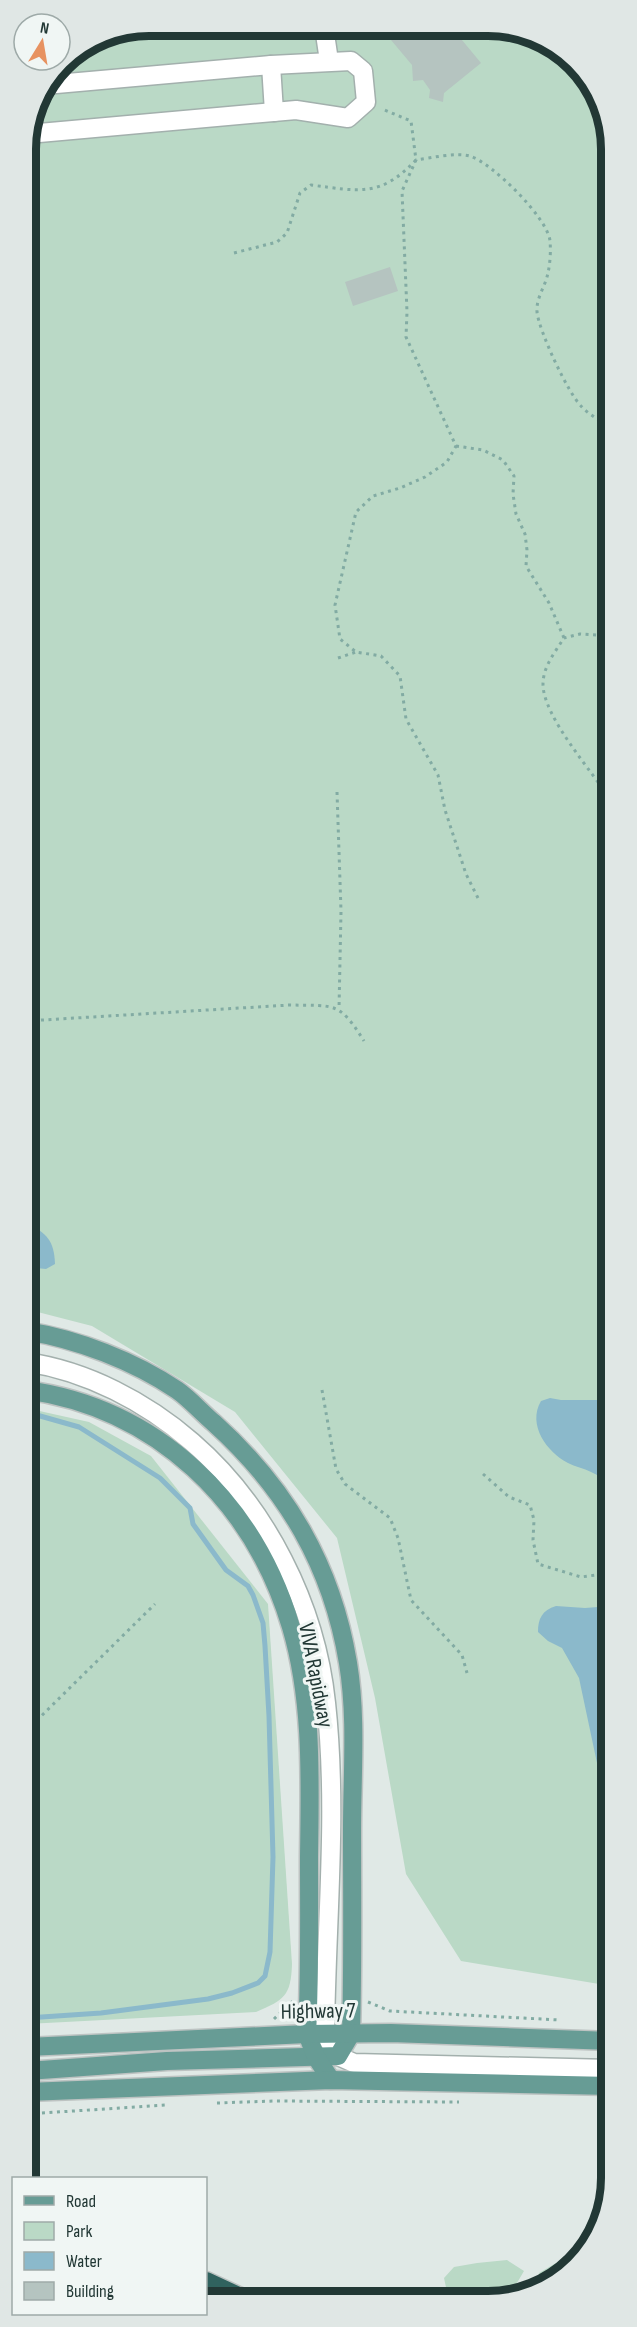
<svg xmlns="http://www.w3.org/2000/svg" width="637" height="2327" font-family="'Sofia Sans Condensed',sans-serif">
  <rect width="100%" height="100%" fill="#e0e9e6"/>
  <g fill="#bad9c6">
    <polygon points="149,26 512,28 581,67 610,133 611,1986 461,1961 406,1874 375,1698 337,1538 235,1412 92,1326 26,1309 26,141 38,95 62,61 102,35"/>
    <path d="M26 1408 89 1422 151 1456 268 1604 292 1964C291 1996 284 2000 256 2012L27 2024Z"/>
    <path d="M507 2260 524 2271C503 2309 494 2300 455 2300L447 2292 444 2278 454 2267 477 2263Z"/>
    <polygon points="561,2260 577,2263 549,2285 540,2288 538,2287 539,2273"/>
  </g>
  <g fill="#8bb9cb">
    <path d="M26 1222C47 1234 54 1240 55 1264L46 1269 26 1267Z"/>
    <path d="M550 1398 561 1400H606L611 1402V1484C604 1480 598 1475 591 1472 584 1468 575 1467 568 1463 547 1452 527 1425 541 1401Z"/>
    <path d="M556 1606 585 1608 611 1606V1830L605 1819 598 1784 597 1763 579 1678 562 1648 548 1641 538 1632C538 1619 542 1610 556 1606Z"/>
  </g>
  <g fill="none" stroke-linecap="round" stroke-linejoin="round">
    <polyline stroke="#8bb9cb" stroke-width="5" points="26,1412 79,1427 160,1478 190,1508 193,1524 226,1570 248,1586 253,1595 263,1623 265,1646 269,1716 273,1857 270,1952 265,1976 258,1983 232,1993 208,1999 101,2013 27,2018"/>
  </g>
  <g fill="#b5c4c0">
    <polygon points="395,27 452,28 481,63 444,93 443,102 429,98 430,90 423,80 413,81 412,65 386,34"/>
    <polygon points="390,267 398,291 353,306 345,282"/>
  </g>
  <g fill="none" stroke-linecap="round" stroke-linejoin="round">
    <g stroke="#a3b0ad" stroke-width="21">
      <g id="minor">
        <polyline points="324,27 329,61"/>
        <polyline points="271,65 274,112"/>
        <polyline points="28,134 296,110 348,118 366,102 363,71 351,61 271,65 45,85"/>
        <path d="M26 1362C87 1371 146 1402 192 1442 266 1506 316 1605 326 1703 338 1812 326 1924 325 2034L338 2056 354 2063 611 2069"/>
      </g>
    </g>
    <g stroke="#bdc3c2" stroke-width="21">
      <g id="major">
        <path d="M26 1331C77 1339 134 1361 177 1390 190 1399 202 1413 214 1423 287 1489 332 1566 348 1663 357 1717 352 1775 352 1830 352 1898 353 1966 351 2034L338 2056 167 2061 27 2071"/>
        <path d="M26 1390C157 1408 254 1502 291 1627 313 1701 310 1781 309 1857 309 1916 310 1975 307 2034L316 2057 331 2080"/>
        <polyline points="27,2047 307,2034 391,2033 611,2041"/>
        <polyline points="27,2092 331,2080 611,2086"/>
      </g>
    </g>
    <g stroke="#bdc3c2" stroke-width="21">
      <polyline id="highway" points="206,2281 245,2299"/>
    </g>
    <g stroke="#82aba3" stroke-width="3" stroke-dasharray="3 4.5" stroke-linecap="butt">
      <path d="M234 253 277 242 287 233 300 193 311 185C359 191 380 198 416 160L411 121 382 109"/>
      <polyline points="456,446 483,450 503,460 514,476 513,494 516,514 525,534 527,550 526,566 549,603 564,638"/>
      <path d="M611 636 580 634 564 638C555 652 543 667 543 684 543 717 593 772 611 801"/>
      <polyline points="338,658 356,652"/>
      <polyline points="337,792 341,911 339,1009"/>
      <path d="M478 898 466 874 445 810 438 775 406 719 400 676 381 656 356 652 340 639 335 605 356 512 373 496 400 488 425 477 447 462 456 446 406 337 407 312 402 191 416 160C432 158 455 152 470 156 492 163 548 218 550 241 551 252 550 266 547 277 544 288 536 299 537 312 539 331 568 393 581 406 589 415 601 421 611 428"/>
      <path d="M26 1021 290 1005C335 1006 339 1001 364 1041"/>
      <polyline points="322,1390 336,1469 345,1484 390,1518 398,1538 411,1600 462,1655 467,1673"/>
      <polyline points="483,1474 509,1497 530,1505 534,1520 533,1540 538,1564 581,1577 611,1573"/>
      <polyline points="26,1731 155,1604"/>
      <polyline points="368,2002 390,2011 560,2020"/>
      <polyline points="274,2019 293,2001"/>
      <polyline points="217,2103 273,2101 459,2102"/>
      <polyline points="27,2114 166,2105"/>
    </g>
    <use href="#minor" stroke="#fff" stroke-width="18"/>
    <use href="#major" stroke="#679c95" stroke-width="18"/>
    <use href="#highway" stroke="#30625e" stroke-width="18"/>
  </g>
  <g text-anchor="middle" stroke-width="6" stroke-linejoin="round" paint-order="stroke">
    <g font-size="22" fill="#223835" stroke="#f0f6f4">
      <text transform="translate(317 1675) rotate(79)" y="8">VIVA Rapidway</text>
      <text transform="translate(318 2010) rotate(-1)" y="8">Highway 7</text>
    </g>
  </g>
  <path d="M0 0H637V2327H0ZM149 36H488A113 113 0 0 1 601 149V2178A113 113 0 0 1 488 2291H149A113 113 0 0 1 36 2178V149A113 113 0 0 1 149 36Z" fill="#e0e7e5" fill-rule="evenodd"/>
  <path fill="none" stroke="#223835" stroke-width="8" d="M149 36H488A113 113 0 0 1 601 149V2178A113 113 0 0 1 488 2291H149A113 113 0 0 1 36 2178V149A113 113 0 0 1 149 36Z"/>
  <rect x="12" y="2177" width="195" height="138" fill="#f0f6f4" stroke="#9eaaa8" stroke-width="1.5"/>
  <rect x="24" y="2196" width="30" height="9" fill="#679c95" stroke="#9eaaa8" stroke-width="1.5"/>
  <text x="66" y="2207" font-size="18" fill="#223835">Road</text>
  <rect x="24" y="2222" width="30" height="18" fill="#bad9c6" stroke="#9eaaa8" stroke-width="1.5"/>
  <text x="66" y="2237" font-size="18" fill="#223835">Park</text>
  <rect x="24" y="2252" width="30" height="18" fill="#8bb9cb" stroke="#9eaaa8" stroke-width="1.5"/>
  <text x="66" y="2267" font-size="18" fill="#223835">Water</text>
  <rect x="24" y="2282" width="30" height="18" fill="#b5c4c0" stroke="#9eaaa8" stroke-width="1.5"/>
  <text x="66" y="2297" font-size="18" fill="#223835">Building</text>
  <g transform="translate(42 42) rotate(11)"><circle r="28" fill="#f0f6f4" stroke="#9eaaa8" stroke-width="1.5"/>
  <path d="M0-4.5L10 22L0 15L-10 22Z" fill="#e79260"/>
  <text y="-9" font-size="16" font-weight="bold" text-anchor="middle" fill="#223835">N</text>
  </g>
</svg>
